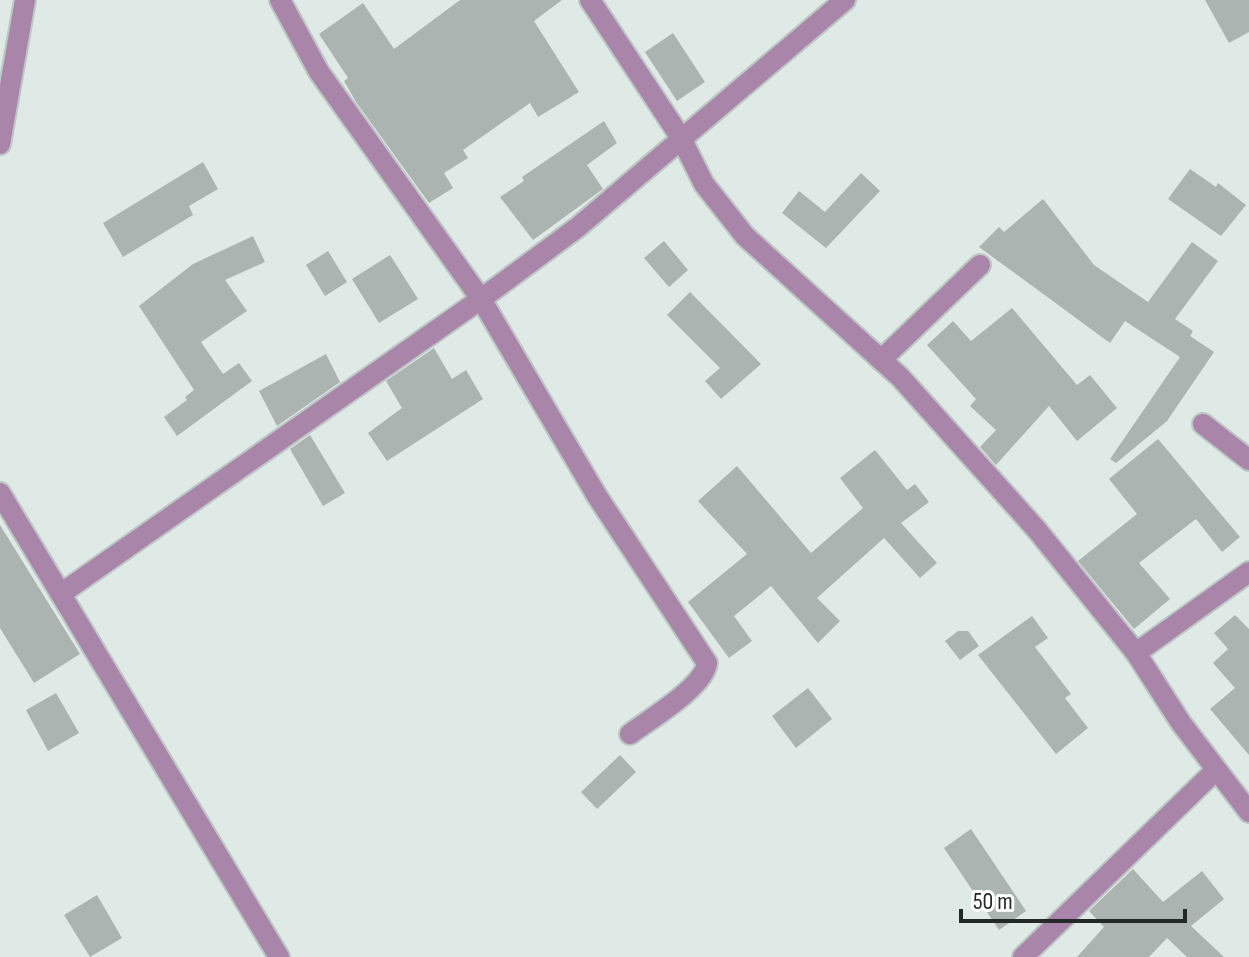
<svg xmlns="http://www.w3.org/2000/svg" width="1249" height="957" font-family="'Sofia Sans Condensed',sans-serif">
  <rect width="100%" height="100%" fill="#dfe9e6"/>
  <g fill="#abb4b1">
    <polygon points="460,0 562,0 534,21 579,92 538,117 530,103 463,150 468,158 444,173 453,188 429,203 356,102 344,81 348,78 319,34 363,3 394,49"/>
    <polygon points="1205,0 1249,0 1249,32 1229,43"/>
    <polygon points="673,33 705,82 677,101 645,52"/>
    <polygon points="604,121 617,143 587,165 603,189 533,240 500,197 524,181 522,177"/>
    <polygon points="203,162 218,189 189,206 193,215 123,257 103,223"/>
    <polygon points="1190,169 1216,187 1218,183 1246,205 1221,236 1168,199"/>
    <polygon points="861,173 880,191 826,248 782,213 799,191 825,212"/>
    <polygon points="1043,199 1094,265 1148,302 1192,242 1218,261 1175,319 1193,331 1190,336 1214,352 1167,421 1116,463 1110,459 1180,357 1125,321 1110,343 979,247 999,227 1004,232"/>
    <polygon points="253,236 265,262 225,280 247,311 201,342 223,374 239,363 252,381 177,436 164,417 187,400 185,397 194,390 139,306 193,264"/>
    <polygon points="664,241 688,270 669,287 644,258"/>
    <polygon points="328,251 347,282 325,296 306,265"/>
    <polygon points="390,255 418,299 379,323 352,279"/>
    <polygon points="690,292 761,364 721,399 705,381 720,368 667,315"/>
    <polygon points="1012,308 1077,385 1090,375 1117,408 1077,441 1049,406 996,465 980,447 996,430 970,406 976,399 927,345 953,321 971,341"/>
    <polygon points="434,348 452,379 466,370 483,399 387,461 368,433 402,408 386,381"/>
    <polygon points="326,354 340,382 277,426 259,391"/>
    <polygon points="310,435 345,493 323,506 290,449"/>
    <polygon points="1158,439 1240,537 1222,552 1196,519 1139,563 1170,599 1134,629 1078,561 1137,514 1109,479"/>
    <polygon points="875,450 907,490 915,484 929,502 901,523 937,563 920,578 884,538 817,598 840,621 818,643 771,586 734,616 752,641 729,658 688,602 747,554 698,501 737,466 811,553 863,508 840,478"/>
    <polygon points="0,525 80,654 34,683 0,628"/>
    <polygon points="1235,615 1249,629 1249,755 1210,709 1235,688 1213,663 1228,649 1214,633"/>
    <polygon points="1032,616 1048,638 1035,647 1071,694 1065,698 1088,728 1056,754 978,655"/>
    <polygon points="958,631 968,631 979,646 960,660 945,641"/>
    <polygon points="808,688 832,719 796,748 772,716"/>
    <polygon points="56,693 79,733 48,751 26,710"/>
    <polygon points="620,755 636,772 597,809 581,792"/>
    <polygon points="971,829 1026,911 999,930 944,848"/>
    <polygon points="1133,869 1163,902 1202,871 1224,899 1191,926 1224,957 1187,957 1167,938 1149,957 1077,957 1104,927 1089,911"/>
    <polygon points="97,895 122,938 90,957 64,915"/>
  </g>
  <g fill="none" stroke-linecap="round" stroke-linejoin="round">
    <g stroke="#bdc6c4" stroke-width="24">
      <g id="minor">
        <polyline points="280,0 319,72 481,299 578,227 845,0"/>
        <polyline points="590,0 681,138 704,184 745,236 900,377 1037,530 1136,653 1181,723 1249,812"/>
        <polyline points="0,144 25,0"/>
        <polyline points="881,360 980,265"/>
        <polyline points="1203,424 1249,460"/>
        <polyline points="0,493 279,957"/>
        <path d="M62 593 481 299 597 496 707 663C704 687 650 719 630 734"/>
        <polyline points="1136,653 1249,572"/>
        <polyline points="1023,957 1215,771"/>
      </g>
    </g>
    <use href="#minor" stroke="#a885a9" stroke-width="20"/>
  </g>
  <path d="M961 909v12h224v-12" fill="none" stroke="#242827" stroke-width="4"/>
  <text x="973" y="909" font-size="24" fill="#242827" stroke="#ffffff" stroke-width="6" paint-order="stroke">50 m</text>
</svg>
